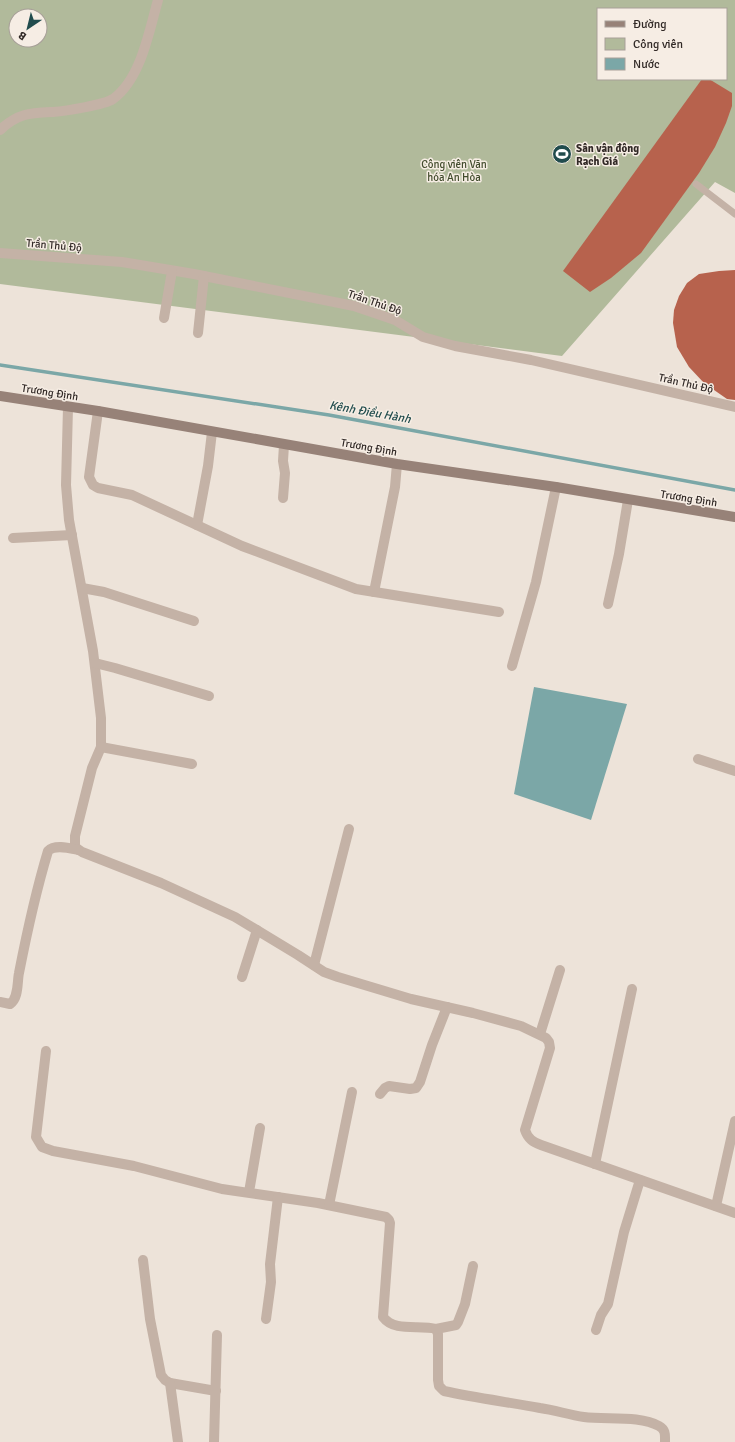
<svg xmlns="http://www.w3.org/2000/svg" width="735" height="1442" font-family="Signika,sans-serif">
  <rect width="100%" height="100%" fill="#ede3d9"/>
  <path fill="#b1ba9b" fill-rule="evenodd" d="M0 0H735V193L715 182 562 356 0 284ZM598 9H726V79H598ZM16 16H40V40H16Z"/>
  <polygon fill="#7ba7a7" points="534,687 627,704 591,820 514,794"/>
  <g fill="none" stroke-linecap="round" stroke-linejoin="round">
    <polyline stroke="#7ba7a7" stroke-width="3.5" points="0,365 329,415 735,490"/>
  </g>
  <g fill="#b7624d">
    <polygon points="702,79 709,79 732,93 732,106 726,123 715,147 699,173 641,253 611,278 590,292 563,271"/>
    <polygon points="735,270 735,400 727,399 704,383 689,367 677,347 673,323 674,310 679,296 687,283 699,274 719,271"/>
  </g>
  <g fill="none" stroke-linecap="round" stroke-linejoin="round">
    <polyline stroke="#c4b2a6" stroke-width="7" points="696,184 735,214"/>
    <g stroke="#c4b2a6" stroke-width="10">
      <path d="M0 130C18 113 30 113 53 112 65 111 104 105 113 99 141 79 149 31 158 0"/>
      <polyline points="0,253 122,262 194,274 354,306 395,320 423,337 455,346 531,360 735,407"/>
      <polyline points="164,318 172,271"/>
      <polyline points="198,333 204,276"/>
      <path d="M68 407 66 485 69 520 93 651 101 718V747L92 768 75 836V847L82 852 161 883 235 917 298 955 324 972 338 977 411 999 473 1013 521 1026 546 1038 549 1042 550 1048 525 1130C528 1139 533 1142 541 1145L735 1213"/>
      <polyline points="98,411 89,477 93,485 98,488 132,495 242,546 356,589 499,612"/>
      <polyline points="283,498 285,473 283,461 284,445"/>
      <polyline points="197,525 208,466 212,432"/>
      <polyline points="13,538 72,535"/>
      <polyline points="82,588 104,592 194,621"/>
      <polyline points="374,592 395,487 397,464"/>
      <polyline points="608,604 619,554 628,500"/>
      <polyline points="95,663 115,668 209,696"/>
      <polyline points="512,666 536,582 556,487"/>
      <polyline points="101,747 192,764"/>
      <polyline points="698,759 735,771"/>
      <polyline points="314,965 349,829"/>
      <polyline points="242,977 257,930"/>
      <path d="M0 1002 10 1004C19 998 17 982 19 973 27 932 36 891 48 851 55 844 69 848 78 850"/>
      <polyline points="540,1034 560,970"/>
      <path d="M46 1051 36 1137 42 1147 53 1151 134 1166 222 1189 318 1203 386 1217 389 1220 390 1223 383 1317C395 1333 420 1324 436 1329L438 1334V1380L439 1386 444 1391C476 1398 508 1402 540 1408 555 1410 569 1415 584 1417 606 1420 640 1415 659 1426 666 1430 665 1435 665 1442"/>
      <polyline points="380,1094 385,1088 389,1086 410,1089 416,1088 420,1082 432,1045 447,1007"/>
      <polyline points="595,1164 632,989"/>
      <polyline points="249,1192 260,1128"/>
      <polyline points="329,1205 352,1092"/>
      <polyline points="716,1206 735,1121"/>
      <polyline points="143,1260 150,1319 161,1375 165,1380 170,1383 216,1391"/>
      <polyline points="266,1319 271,1282 270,1264 278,1197"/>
      <polyline points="436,1329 456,1325 458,1322 465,1304 473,1266"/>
      <polyline points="596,1330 601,1315 608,1304 624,1232 640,1180"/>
      <polyline points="170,1383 178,1442"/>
      <polyline points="214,1442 217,1335"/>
    </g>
    <polyline stroke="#978278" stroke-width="10" points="0,396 98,411 397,464 556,487 735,517"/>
  </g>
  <defs>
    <g id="stadium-disc" transform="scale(1)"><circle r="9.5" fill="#214c4d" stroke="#f6ede4"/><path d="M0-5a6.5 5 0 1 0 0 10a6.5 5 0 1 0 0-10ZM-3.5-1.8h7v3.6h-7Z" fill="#fff"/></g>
  </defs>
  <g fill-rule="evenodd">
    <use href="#stadium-disc" x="562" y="154"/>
  </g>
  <g text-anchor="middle" stroke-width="3" stroke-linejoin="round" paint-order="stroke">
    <g font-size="11" font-weight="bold" fill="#312926" stroke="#f6ede4" text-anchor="start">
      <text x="576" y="152">Sân vận động<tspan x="576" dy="13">Rạch Giá</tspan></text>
    </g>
    <g font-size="11" fill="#424c2d" stroke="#f6ede4">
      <text x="454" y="168">Công viên Văn<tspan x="454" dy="13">hóa An Hòa</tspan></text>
    </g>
    <g font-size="11" fill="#312926" stroke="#f6ede4">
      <text transform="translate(54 245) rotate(5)" y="4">Trần Thủ Độ</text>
      <text transform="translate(375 302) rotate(19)" y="4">Trần Thủ Độ</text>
      <text transform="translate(686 383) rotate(13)" y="4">Trần Thủ Độ</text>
      <text transform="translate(50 392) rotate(9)" y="4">Trương Định</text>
      <text transform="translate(369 447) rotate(10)" y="4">Trương Định</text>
      <text transform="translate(689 498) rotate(9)" y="4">Trương Định</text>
    </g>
    <g font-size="12" font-style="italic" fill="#214c4d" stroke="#f6ede4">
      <text transform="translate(370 412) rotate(10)" y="4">Kênh Điều Hành</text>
    </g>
  </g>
  <rect x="597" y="8" width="130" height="72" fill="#f6ede4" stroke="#a79f98"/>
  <rect x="605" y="21" width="20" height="6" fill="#978278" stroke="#a79f98"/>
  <text x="633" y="28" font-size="12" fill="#312926">Đường</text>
  <rect x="605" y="38" width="20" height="12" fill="#b1ba9b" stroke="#a79f98"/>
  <text x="633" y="48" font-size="12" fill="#312926">Công viên</text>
  <rect x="605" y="58" width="20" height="12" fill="#7ba7a7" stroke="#a79f98"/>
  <text x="633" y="68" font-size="12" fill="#312926">Nước</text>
  <g transform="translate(28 28) rotate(215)"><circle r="19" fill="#f6ede4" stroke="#a79f98"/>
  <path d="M0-3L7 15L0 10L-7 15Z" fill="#214c4d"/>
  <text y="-6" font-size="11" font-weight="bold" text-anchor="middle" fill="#312926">B</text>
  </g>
</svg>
